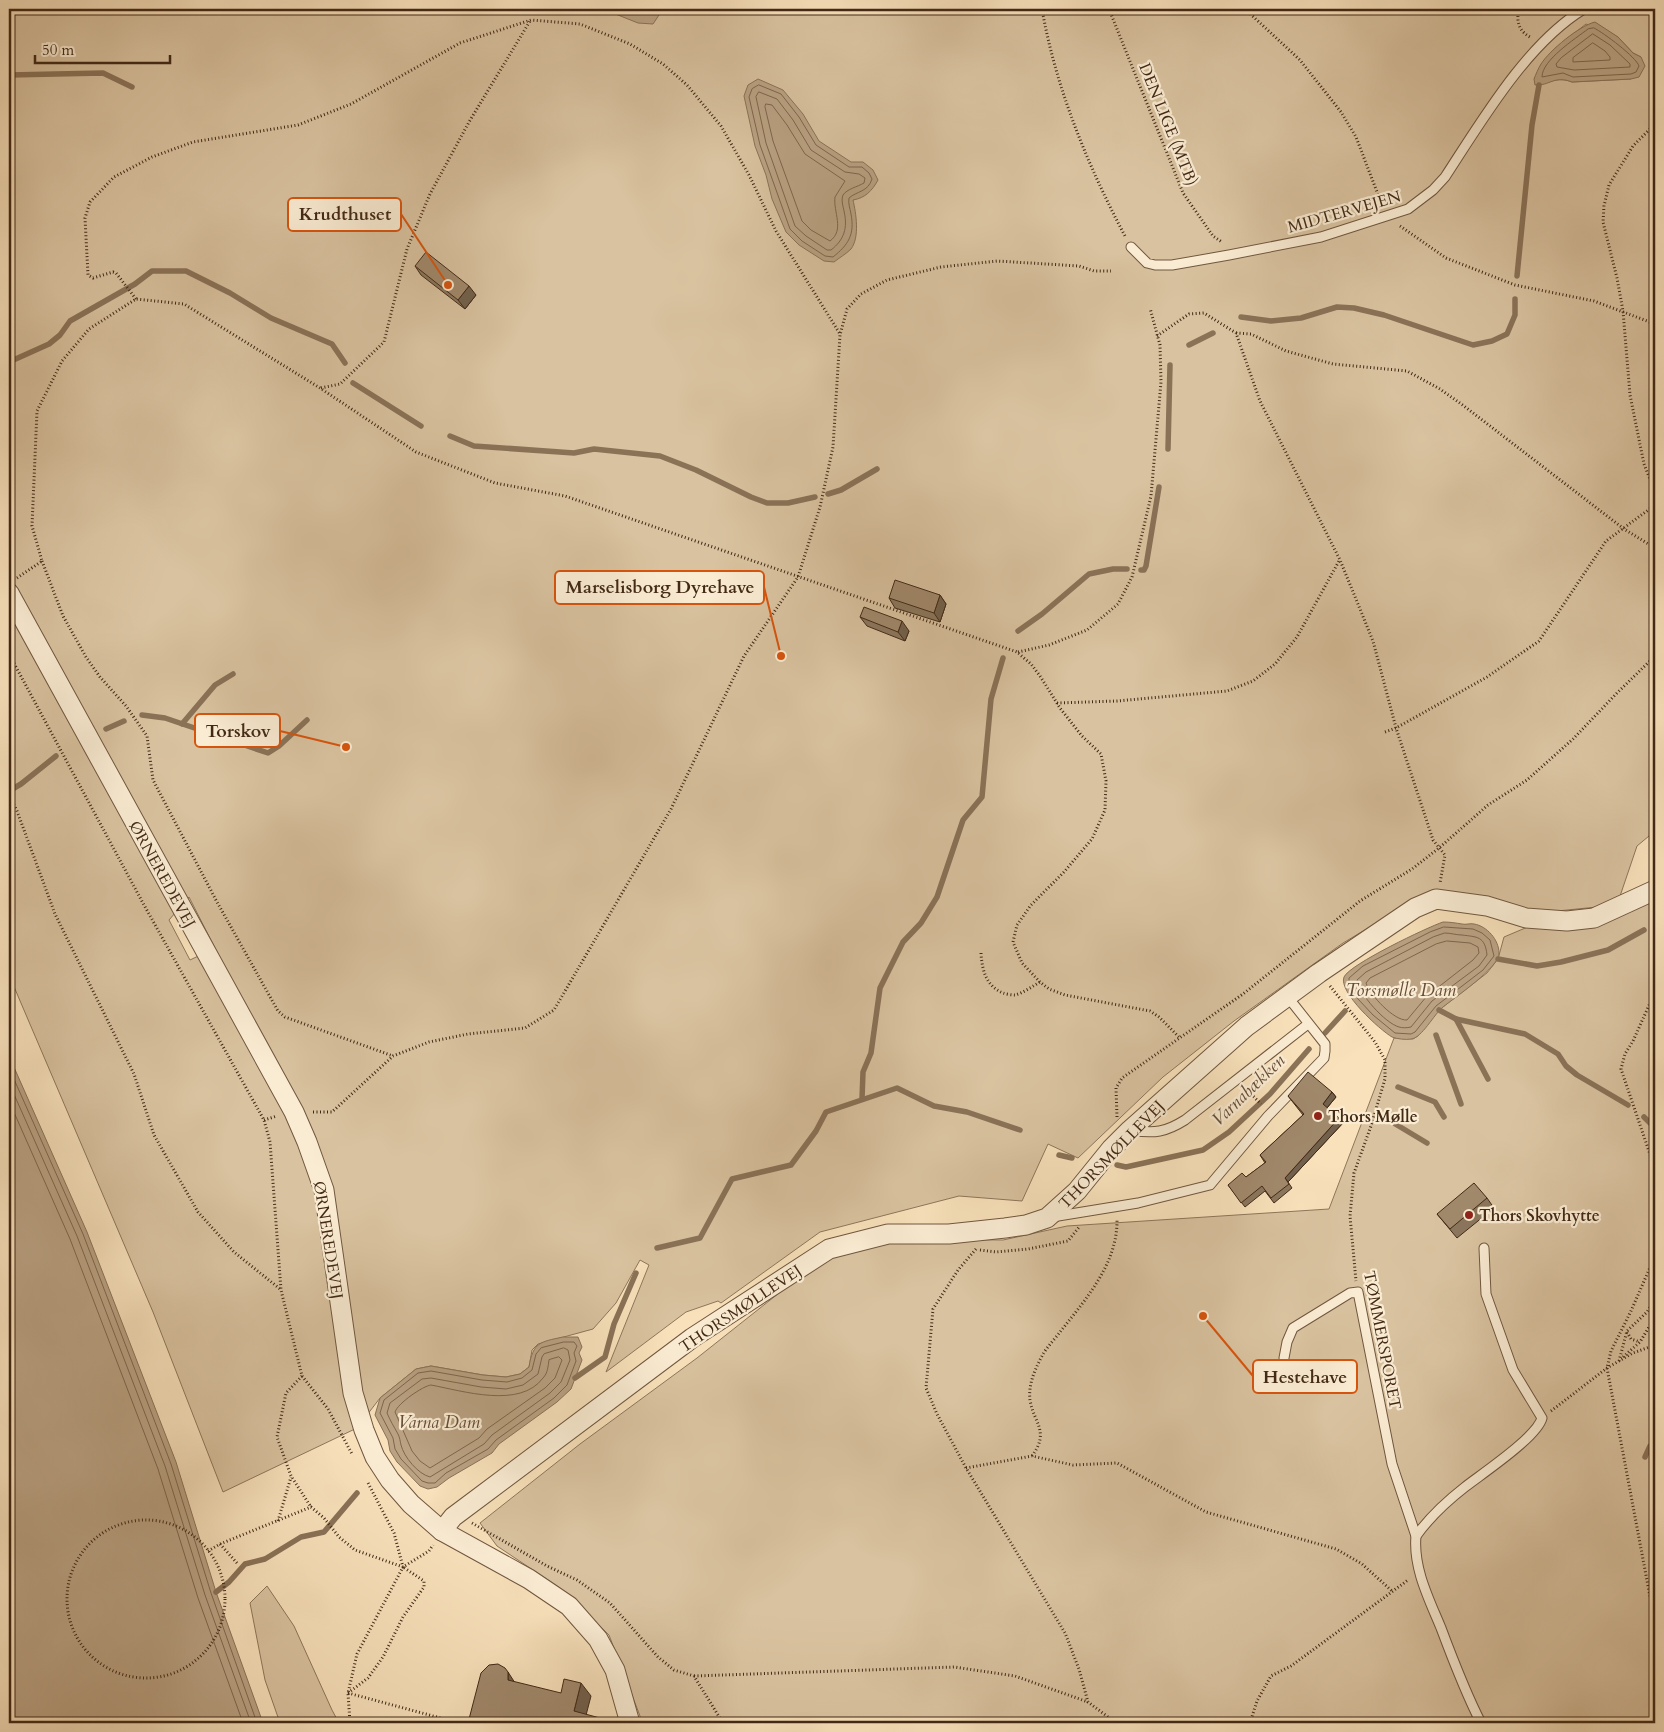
<svg xmlns="http://www.w3.org/2000/svg" width="1664" height="1732" font-family="Cardo,serif">
  <rect width="100%" height="100%" fill="#f8e1bb"/>
  <filter id="stains"><feTurbulence type="fractalNoise" baseFrequency=".004" numOctaves="4"/><feColorMatrix values="0 0 0 0 .2 0 0 0 0 .09 0 0 0 0 .02 0 0 0 .5 -.17"/></filter>
  <radialGradient id="worn" r=".72"><stop offset=".6" stop-color="#630" stop-opacity="0"/><stop offset="1" stop-color="#630" stop-opacity=".3"/></radialGradient>
  <g fill="#d9c29f" stroke="#8e765a" fill-rule="evenodd">
    <path d="M9 9H1655V831L1637 846 1617 905 1537 913 1456 895 1430 891 1343 943 1234 1021 1163 1077 1078 1158 1048 1144 1022 1201 959 1196 820 1232 721 1303 718 1301 686 1312 606 1372 649 1265 640 1260 616 1303 593 1329 538 1344 532 1350 529 1367 520 1374 506 1377 483 1375 431 1366 416 1369 380 1398 357 1428 223 1492 153 1312 9 975ZM1586 24 1618 37 1633 53 1641 57 1631 79 1572 82C1560 77 1551 81 1539 85L1553 50ZM189 897 215 948 190 960 169 920Z"/>
    <polygon points="1655,899 1655,1723 640,1723 640,1716 609,1635 560,1588 497,1546 480,1523 580,1444 697,1358 803,1274 850,1248 897,1239 1003,1240 1067,1226 1329,1209 1394,1038 1413,1039 1418,1036 1439,1010 1487,973 1498,959 1504,937 1530,926 1565,930 1589,927"/>
    <polygon points="267,1586 294,1626 332,1710 339,1723 280,1723 265,1680 250,1603"/>
  </g>
  <g fill="#baa283" stroke="#8a7257">
    <polygon points="603,9 661,9 661,12 653,24 638,23"/>
    <path d="M1595 22 1618 37 1633 53 1641 57 1645 66 1639 77 1631 79 1572 82C1554 75 1550 86 1535 85L1534 79C1536 74 1538 69 1541 64 1550 50 1579 26 1595 22Z"/>
    <path d="M758 79 783 90 803 114 819 141 851 162H863L873 170 878 180C872 191 865 198 853 200 856 213 860 237 851 249 846 254 839 258 834 262L824 261 799 245 786 232 772 199 766 175 755 146 744 96 748 85Z"/>
    <path d="M1443 922C1450 922 1456 923 1462 924 1466 925 1470 923 1474 924 1487 926 1499 940 1499 953 1500 967 1454 998 1443 1007 1434 1014 1422 1038 1411 1039 1406 1040 1397 1039 1392 1037 1380 1030 1338 992 1344 977 1350 964 1428 927 1443 922Z"/>
    <polygon points="9,1056 87,1232 176,1462 216,1592 263,1723 9,1723"/>
    <path d="M563 1337H578L582 1347 579 1353 582 1360 571 1389 557 1402 499 1444 492 1453 449 1478 437 1487 428 1489 420 1486 397 1462 390 1451 388 1440 375 1415 380 1398 416 1369 431 1366 483 1375 506 1377 520 1374 529 1367C533 1342 540 1342 563 1337Z"/>
  </g>
  <g fill="none" stroke-linecap="round" stroke-linejoin="round">
    <g stroke="#7e664c" stroke-width="1">
      <path d="M1594 28C1604 33 1636 57 1639 66L1636 72 1631 74 1573 77 1563 73 1542 77C1542 60 1575 39 1588 29Z"/>
      <polygon points="1593,34 1610,45 1630,64 1630,67 1574,70 1557,67 1556,64 1561,58"/>
      <polygon points="1593,43 1605,51 1610,57 1610,60 1573,62 1573,58"/>
      <path d="M759 85 781 94 799 117 816 145 849 167H862L869 173 872 179C868 192 857 191 849 198 848 204 850 208 851 214 855 235 848 245 833 257L825 256 802 241 790 229 760 145 749 97 752 89Z"/>
      <path d="M759 92 777 99 793 120 811 150 845 172 859 174 865 178 864 183C857 187 847 189 843 195 841 200 843 206 844 211 848 228 844 240 831 250H827L806 236 795 226 766 143 756 97Z"/>
      <path d="M766 104 772 105 787 125 805 154 845 181 835 197C833 212 845 230 830 241L811 230 802 221 773 141 765 107Z"/>
      <polygon points="1444,927 1473,929 1482,933 1490,940 1494,956 1483,970 1436,1006 1415,1032 1411,1034 1395,1033 1373,1015 1358,999 1349,981 1349,978 1363,966 1430,932"/>
      <path d="M1445 933C1451 933 1456 935 1462 935 1477 937 1485 936 1487 955L1479 966 1432 1001 1411 1027C1407 1028 1402 1028 1399 1027 1385 1023 1359 994 1357 980L1366 972 1433 937Z"/>
      <path d="M1447 941 1470 943 1478 947 1479 953 1473 960 1427 996 1407 1020C1394 1021 1370 995 1366 983L1370 978 1436 944Z"/>
      <polyline points="9,1068 83,1234 171,1464 211,1593 257,1723"/>
      <polyline points="9,1083 77,1236 165,1466 205,1595 251,1723"/>
      <polyline points="9,1101 70,1239 158,1469 198,1598 243,1723"/>
      <polygon points="564,1342 574,1342 577,1346 574,1353 576,1361 567,1385 554,1398 496,1440 488,1449 446,1473 435,1483 428,1483 422,1481 401,1459 395,1449 393,1438 380,1413 384,1400 418,1373 431,1371 482,1380 507,1382 522,1378 532,1370 536,1354 541,1348"/>
      <path d="M564 1348 568 1350 570 1360 561 1382 550 1393 492 1435 484 1444 430 1477C418 1474 404 1457 401 1445 400 1441 400 1438 398 1434 394 1427 390 1420 387 1413L390 1403 422 1379 431 1378 481 1387 506 1389 523 1385 538 1374 542 1357 544 1354Z"/>
      <path d="M559 1357 562 1360 555 1378 545 1388 487 1429 479 1438 430 1468 420 1461 412 1451 395 1412C398 1403 423 1386 431 1385 463 1391 520 1409 543 1378 548 1373 548 1366 549 1360Z"/>
    </g>
    <g stroke="#8a7257" stroke-width="5.5">
      <polyline points="9,75 103,73 132,87"/>
      <polyline points="1517,276 1532,125 1539,85"/>
      <polyline points="1241,317 1271,321 1301,318 1337,307 1354,308 1384,315 1473,345 1492,341 1507,334 1515,315 1515,299"/>
      <polyline points="1189,345 1213,333"/>
      <polyline points="9,362 49,344 60,335 70,321 135,284 152,271 186,271 230,293 271,318 332,344 345,363"/>
      <polyline points="353,383 421,426"/>
      <polyline points="450,436 474,446 574,453 594,449 660,456 696,470 751,497 767,503 788,503 815,497"/>
      <polyline points="1168,449 1170,365"/>
      <polyline points="828,494 841,490 877,469"/>
      <polyline points="1141,570 1144,570 1146,566 1159,487"/>
      <polyline points="1018,631 1042,614 1089,574 1113,569 1127,569"/>
      <polyline points="142,715 165,718 268,753 279,746 307,720"/>
      <polyline points="182,724 215,685 233,674"/>
      <polyline points="106,729 124,721"/>
      <polyline points="9,791 21,784 56,756"/>
      <polyline points="1498,959 1537,966 1561,962 1608,950 1644,930"/>
      <polyline points="1439,1010 1456,1019 1525,1034 1558,1054 1566,1066 1577,1075 1628,1105"/>
      <polyline points="1456,1019 1488,1079"/>
      <polyline points="1325,1033 1345,1011"/>
      <polyline points="1436,1035 1461,1104"/>
      <polyline points="1398,1087 1435,1102 1444,1117"/>
      <polyline points="862,1099 863,1072 871,1053 880,988 903,942 921,923 937,897 963,820 982,797 991,699 1003,658"/>
      <polyline points="1644,1117 1655,1128"/>
      <polyline points="1387,1119 1427,1143"/>
      <polyline points="1059,1155 1072,1158"/>
      <polyline points="1117,1165 1126,1167 1203,1150 1229,1132 1270,1094 1309,1049"/>
      <polyline points="657,1248 700,1238 732,1179 791,1165 816,1131 826,1112 897,1088 934,1106 967,1112 1020,1130"/>
      <polyline points="575,1378 605,1357 614,1324 636,1273"/>
      <polyline points="1645,1457 1650,1446 1655,1445"/>
      <polyline points="216,1592 229,1582 245,1564 265,1559 301,1537 324,1532 357,1493"/>
    </g>
    <g stroke="#70573f" stroke-width="11">
      <g id="lane">
        <path d="M1131 247 1147 263 1155 265H1172L1229 255 1321 237 1408 209 1433 190 1445 177C1481 122 1527 43 1584 9"/>
        <path d="M1132 1130C1154 1134 1166 1132 1185 1120L1308 1024"/>
        <polyline points="1052,1217 1138,1203 1210,1185 1268,1116 1324,1058 1325,1051 1325,1044 1287,996"/>
        <path d="M1284 1358 1287 1342 1293 1328 1350 1293 1358 1292 1392 1464 1416 1536C1413 1568 1429 1599 1441 1628 1453 1660 1465 1692 1481 1723"/>
        <path d="M1416 1536C1429 1518 1447 1501 1465 1487 1483 1473 1537 1437 1542 1418L1513 1370 1486 1294 1484 1248"/>
      </g>
    </g>
    <g stroke="#70573f" stroke-width="21">
      <g id="street">
        <polyline points="9,593 294,1112 307,1142 324,1190 353,1393 364,1430 375,1457 390,1480 411,1504 442,1531 529,1579 569,1606 598,1639 615,1670 630,1723"/>
        <polyline points="442,1531 453,1517 692,1338 829,1249 888,1234 949,1234 1005,1228 1026,1225 1047,1218 1077,1191 1111,1149 1130,1130 1247,1026 1319,973 1415,908 1436,899 1487,906 1526,918 1567,921 1594,918 1655,890"/>
      </g>
    </g>
    <g stroke="#422916" stroke-width="3" stroke-dasharray="1 2.5" stroke-linecap="butt">
      <path d="M1042 9C1056 89 1088 166 1126 238"/>
      <polyline points="1109,9 1183,193 1213,236 1222,242"/>
      <polyline points="1245,9 1300,60 1341,112 1356,137 1382,205"/>
      <path d="M1519 9C1516 22 1519 32 1532 38"/>
      <polyline points="1655,124 1633,146 1609,185 1604,206 1603,222 1617,278 1623,311 1630,395 1644,464 1655,492"/>
      <polyline points="1400,226 1446,258 1515,285 1594,301 1655,324"/>
      <polyline points="136,299 116,273 113,272 93,278 88,275 85,218 90,202 114,177 152,157 193,142 298,125 351,104 460,43 531,20 580,24 630,44 663,64 687,85 721,126 749,175 776,231 840,334"/>
      <polyline points="1236,333 1251,334 1286,351 1333,364 1407,371 1440,389 1464,406 1624,529 1655,548"/>
      <polyline points="1157,336 1189,314 1204,313 1236,333 1260,401 1340,560 1373,641 1396,728 1433,840 1445,855 1440,883"/>
      <polyline points="321,388 340,384 384,342 407,249 430,194 469,122 530,21"/>
      <polyline points="42,561 63,616 86,657 100,677 126,706 147,736 153,780 217,902 278,1011 285,1017 393,1056"/>
      <polyline points="17,578 42,561 32,526 37,411 62,361 89,329 136,299 184,304 320,388 416,452 495,483 565,496 1017,652 1031,664 1040,676 1060,708 1082,736 1101,754 1106,781 1105,810 1092,839 1064,872 1031,905 1017,925 1013,942 1022,963 1040,982 1049,989 1065,995 1150,1011 1159,1017 1179,1037"/>
      <polyline points="1018,652 1049,645 1087,630 1118,604 1132,577 1151,496 1161,382 1160,345 1150,308"/>
      <polyline points="9,654 144,905 264,1120 270,1142 281,1290 302,1376 328,1409 352,1454"/>
      <polyline points="1057,703 1117,701 1227,691 1253,681 1275,664 1297,637 1339,561"/>
      <polyline points="1385,732 1396,728 1487,677 1539,641 1606,541 1655,505"/>
      <polyline points="9,795 17,811 55,914 134,1074 154,1135 198,1212 234,1252 280,1289"/>
      <path d="M981 953C982 970 986 986 1003 993 1006 994 1011 995 1015 995 1023 993 1033 986 1040 982"/>
      <polyline points="1330,986 1375,1042 1385,1060 1385,1079 1371,1126 1354,1173 1350,1216 1356,1281"/>
      <polyline points="1655,992 1633,1041 1625,1054 1621,1069 1655,1169"/>
      <polyline points="1246,1089 1261,1104"/>
      <polyline points="313,1112 332,1112 393,1056 429,1042 468,1034 525,1028 554,1010 671,809 744,656 798,577 820,507 833,447 840,335 847,309 861,294 887,280 941,267 997,261 1079,266 1094,271 1111,271"/>
      <polyline points="1117,1117 1116,1088 1122,1078 1243,994 1360,901 1412,869 1439,848 1488,805 1527,780 1573,739 1617,693 1655,656"/>
      <polyline points="264,1120 277,1116"/>
      <polyline points="976,1249 958,1270 933,1309 926,1388 937,1414 966,1468 1065,1633 1079,1669 1088,1702 1116,1723"/>
      <polyline points="980,1250 996,1252 1028,1249 1068,1241 1080,1226"/>
      <polyline points="1655,1256 1631,1311 1611,1351 1607,1368 1655,1623"/>
      <polyline points="1627,1332 1631,1339 1640,1342"/>
      <polyline points="1623,1357 1640,1342 1655,1317"/>
      <polyline points="1619,1361 1627,1331 1647,1312 1655,1299"/>
      <polyline points="302,1376 286,1393 277,1437 291,1476 311,1507"/>
      <polyline points="1551,1411 1607,1368 1633,1353 1655,1345"/>
      <path d="M1032 1456C1050 1431 1034 1424 1030 1400 1028 1385 1035 1369 1042 1356 1046 1348 1054 1340 1060 1332 1086 1299 1118 1263 1117 1219"/>
      <polyline points="966,1468 1032,1456 1073,1465 1117,1463 1206,1512 1336,1549 1362,1564 1392,1591"/>
      <circle cx="146" cy="1599" r="79"/>
      <polyline points="278,1521 291,1477"/>
      <polyline points="472,1523 547,1566 577,1580 610,1603 658,1657 674,1670 694,1676 723,1723"/>
      <polyline points="220,1544 237,1563"/>
      <polyline points="208,1551 220,1544 311,1507 324,1518 339,1537 355,1550 403,1567 429,1551 433,1545"/>
      <polyline points="694,1676 954,1667 1015,1676 1088,1702"/>
      <polyline points="348,1693 368,1678 383,1657 403,1617 424,1587 424,1581 403,1567"/>
      <polyline points="348,1693 459,1723"/>
      <polyline points="350,1723 348,1693 357,1654 403,1567 394,1533 367,1481"/>
      <polyline points="1250,1723 1257,1701 1271,1676 1291,1666 1408,1580"/>
    </g>
    <use href="#lane" stroke="#faecd3" stroke-width="9"/>
    <use href="#street" stroke="#faecd3" stroke-width="19"/>
  </g>
  <g fill="#8a765d" stroke="#422916">
    <polygon points="415,266 476,295 465,309 421,275"/>
    <polygon points="940,595 946,604 940,622 895,608 889,598"/>
    <polygon points="860,617 909,631 905,641 867,626"/>
    <polygon points="1332,1092 1336,1097 1327,1108 1339,1118 1343,1123 1288,1182 1292,1188 1274,1203 1265,1191 1245,1207 1228,1185 1246,1177 1265,1163 1260,1155 1303,1115 1288,1096"/>
    <polygon points="1487,1198 1494,1208 1457,1238 1437,1214"/>
  </g>
  <g fill="#71604c" stroke="#422916">
    <polygon points="469,286 476,295 465,309 458,300"/>
    <polygon points="940,595 946,604 940,622 934,613"/>
    <polygon points="902,621 909,631 905,641 898,632"/>
    <polygon points="1332,1092 1336,1097 1326,1109 1323,1104"/>
    <polygon points="1339,1118 1343,1123 1288,1182 1285,1178"/>
    <polygon points="508,1672 517,1686 508,1680"/>
    <polygon points="581,1683 591,1696 584,1723 574,1711"/>
    <polygon points="600,1718 604,1723 599,1723"/>
  </g>
  <g fill="#a1896c" stroke="#422916">
    <polygon points="426,252 469,286 458,300 415,266"/>
    <polygon points="895,580 940,595 934,613 889,598"/>
    <polygon points="864,607 902,621 898,632 860,617"/>
    <polygon points="1308,1072 1332,1092 1323,1104 1339,1118 1285,1178 1289,1184 1271,1198 1262,1186 1241,1203 1228,1185 1242,1173 1246,1177 1266,1162 1260,1155 1304,1114 1288,1096"/>
    <polygon points="1474,1183 1487,1198 1450,1229 1437,1214"/>
    <polygon points="498,1664 505,1668 508,1672 508,1680 561,1693 564,1679 581,1683 574,1711 600,1718 599,1723 468,1723 481,1673 489,1665"/>
  </g>
  <g fill="#8f2418" stroke="#faecd3" stroke-width="2">
    <circle cx="1318" cy="1116" r="5"/>
    <circle cx="1469" cy="1215" r="5"/>
  </g>
  <g text-anchor="middle" stroke-width="4.5" stroke-linejoin="round" paint-order="stroke">
    <g font-size="16" fill="#422916" stroke="#faecd3">
      <text transform="translate(1169 124) rotate(68)" y="6">DEN LIGE (MTB)</text>
      <text transform="translate(1344 211) rotate(-16)" y="6">MIDTERVEJEN</text>
      <text transform="translate(163 874) rotate(61)" y="6">ØRNEREDEVEJ</text>
      <text transform="translate(1111 1154) rotate(-46)" y="6">THORSMØLLEVEJ</text>
      <text transform="translate(329 1240) rotate(81)" y="6">ØRNEREDEVEJ</text>
      <text transform="translate(740 1308) rotate(-34)" y="6">THORSMØLLEVEJ</text>
      <text transform="translate(1383 1340) rotate(79)" y="6">TØMMERSPORET</text>
    </g>
    <g font-size="16" font-weight="bold" fill="#422916" stroke="#faecd3" text-anchor="start">
      <text x="1328" y="1122">Thors Mølle</text>
      <text x="1479" y="1221">Thors Skovhytte</text>
    </g>
    <g font-size="18" font-style="italic" fill="#664d37" stroke="#faecd3">
      <text x="1401" y="996">Torsmølle Dam</text>
      <text transform="translate(1248 1090) rotate(-44)" y="6">Varnabækken</text>
      <text x="439" y="1428">Varna Dam</text>
    </g>
  </g>
  <path fill="none" stroke="#d7540d" stroke-width="2" d="M448 285L401 214M781 656L764 587M346 747L280 731M1203 1316L1253 1376"/>
  <g fill="#d7540d" stroke="#faecd3" stroke-width="2">
    <circle cx="448" cy="285" r="5"/>
    <circle cx="781" cy="656" r="5"/>
    <circle cx="346" cy="747" r="5"/>
    <circle cx="1203" cy="1316" r="5"/>
  </g>
  <g fill="#faecd3" stroke="#d7540d" stroke-width="2">
    <rect x="288" y="198" width="113" height="33" rx="5"/>
    <rect x="555" y="571" width="209" height="33" rx="5"/>
    <rect x="195" y="714" width="85" height="33" rx="5"/>
    <rect x="1253" y="1360" width="104" height="33" rx="5"/>
  </g>
  <g font-size="18" text-anchor="middle" font-weight="bold" fill="#422916">
    <text x="345" y="220">Krudthuset</text>
    <text x="660" y="593">Marselisborg Dyrehave</text>
    <text x="238" y="737">Torskov</text>
    <text x="1305" y="1383">Hestehave</text>
  </g>
  <rect width="1664" height="1732" fill="none" stroke="#f8e1bb" stroke-width="30"/>
  <rect x="10" y="10" width="1644" height="1712" fill="none" stroke="#422916" stroke-width="2.5"/>
  <rect x="15" y="15" width="1634" height="1702" fill="none" stroke="#422916"/>
  <path d="M35 55v8h135v-8" fill="none" stroke="#422916" stroke-width="2.5"/>
  <text x="42" y="55" font-size="15" fill="#422916" stroke="#faecd3" stroke-width="4" paint-order="stroke">50 m</text>
  <rect width="100%" height="100%" filter="url(#stains)"/>
  <rect width="100%" height="100%" fill="url(#worn)"/>
</svg>
